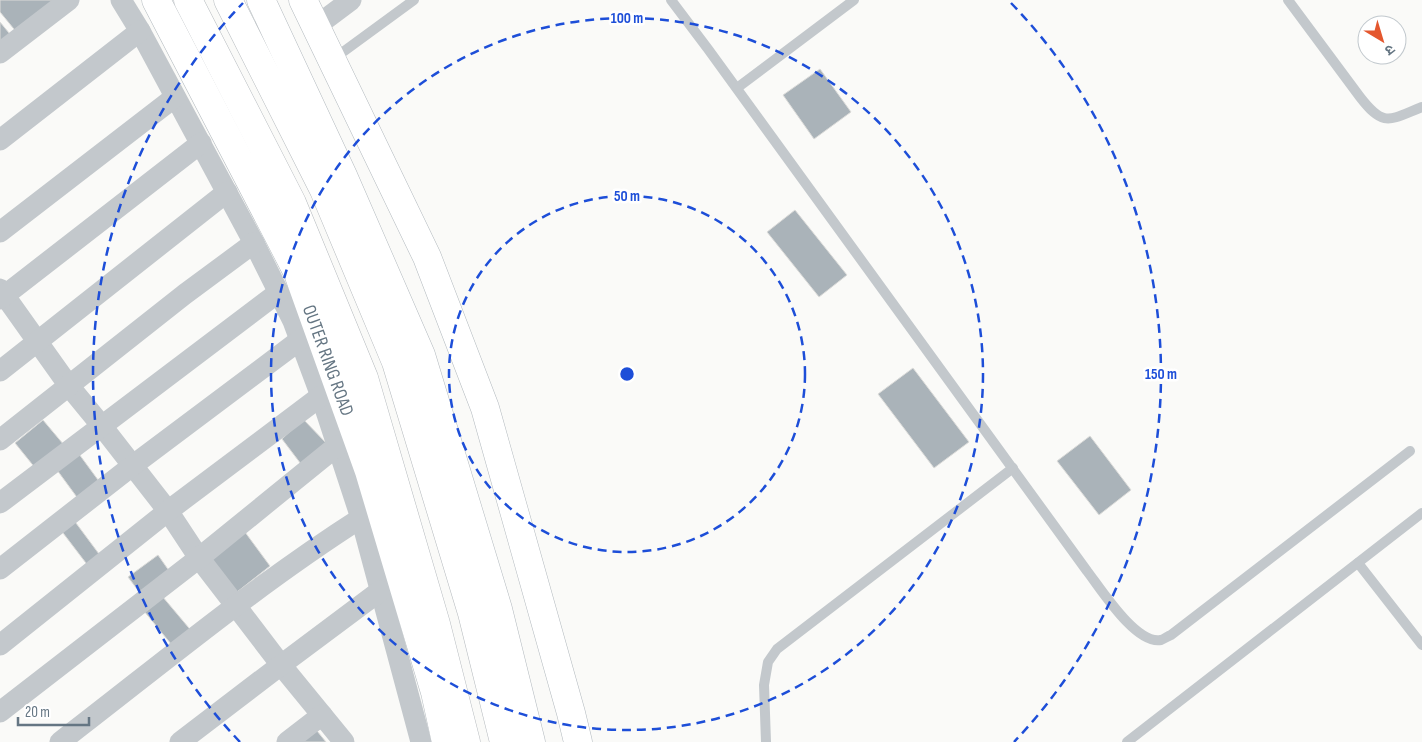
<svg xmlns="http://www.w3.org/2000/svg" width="1422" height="742" font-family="'Sofia Sans Condensed','Noto Sans Devanagari',sans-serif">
  <rect width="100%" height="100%" fill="#fafaf8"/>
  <g fill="#aab3b9" stroke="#dcdcda">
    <polygon points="0,0 58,0 18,34 0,12"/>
    <polygon points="0,22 14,39 0,51"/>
    <polygon points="820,69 851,112 814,139 783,95"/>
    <polygon points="795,210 847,275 819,297 767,232"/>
    <polygon points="913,368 969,442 934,468 878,394"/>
    <polygon points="303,419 328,445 304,468 282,439"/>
    <polygon points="43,420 64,445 36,469 15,443"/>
    <polygon points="1090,436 1131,490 1099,515 1057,461"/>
    <polygon points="79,454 101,484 79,500 57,470"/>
    <polygon points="73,519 102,558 89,567 60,529"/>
    <polygon points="242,528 270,566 237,592 207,558"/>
    <polygon points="158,555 172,575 143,597 128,577"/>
    <polygon points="162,596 194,634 176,650 144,611"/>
    <polygon points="313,726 326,742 293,742"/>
  </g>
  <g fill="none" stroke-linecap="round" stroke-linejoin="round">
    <g stroke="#b3babf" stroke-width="29">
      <g id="secondary">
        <polyline points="156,0 298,273 369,471 435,692 446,742"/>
        <polyline points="261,0 344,178 421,355 498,609 531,742"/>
        <polyline points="303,0 427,257 485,408 571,713 578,742"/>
      </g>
    </g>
    <g stroke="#b5babe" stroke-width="29">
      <g id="primary">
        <polyline points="188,0 292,203 364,378 436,624 466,742"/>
        <polyline points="228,0 324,190 396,362 472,613 504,742"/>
      </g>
    </g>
    <g stroke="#c3c8cc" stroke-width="10">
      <path d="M671 0 708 49 1087 571C1101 589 1136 645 1161 640 1164 639 1168 636 1171 635L1410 451"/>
      <path d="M1288 0 1360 97C1384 128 1389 120 1422 107"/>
      <polyline points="332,60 414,0"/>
      <polyline points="737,88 854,0"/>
      <polyline points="1358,563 1422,645"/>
      <polyline points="766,742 764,685 768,662 777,649 1013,468"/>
      <polyline points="1127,742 1422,513"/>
    </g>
    <g stroke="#c3c8cc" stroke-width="21">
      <polyline points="121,0 140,31 254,243 293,321 321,396 361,518 421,742"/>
      <polyline points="315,27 351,0"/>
      <polyline points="0,53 69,0"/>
      <polyline points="0,140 140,31"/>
      <polyline points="0,232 175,97"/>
      <polyline points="0,289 69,386 101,425 168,511 199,558 236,606 281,665 344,742"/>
      <polyline points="0,299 201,143"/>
      <polyline points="0,371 227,192"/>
      <polyline points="0,440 185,294 254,243"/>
      <polyline points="0,503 279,292"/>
      <polyline points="0,569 132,466 300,340"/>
      <polyline points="0,645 168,511 321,396"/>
      <polyline points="0,712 199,558 337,446"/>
      <path d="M60 742C159 666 256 585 361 518"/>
      <polyline points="180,742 281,665 380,591"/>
      <polyline points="287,742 322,715"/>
    </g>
    <use href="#secondary" stroke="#fff" stroke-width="28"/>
    <use href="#primary" stroke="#fff" stroke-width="28"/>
  </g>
  <g fill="none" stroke="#1d4ed8" stroke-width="2.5" stroke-dasharray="9 6">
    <circle cx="627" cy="374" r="178"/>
    <circle cx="627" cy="374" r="356"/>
    <path d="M240 742A534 534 0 0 1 243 3M1011 3A534 534 0 0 1 1014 742"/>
  </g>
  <g text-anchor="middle" stroke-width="5" stroke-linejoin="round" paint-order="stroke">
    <g font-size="19" fill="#657683" stroke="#fff">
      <text transform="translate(329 360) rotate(70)" y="7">OUTER RING ROAD</text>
    </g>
  </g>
  <circle cx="627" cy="374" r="8" fill="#1d4ed8" stroke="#fff" stroke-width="2.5"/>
  <g font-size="15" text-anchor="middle" font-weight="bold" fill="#1d4ed8" stroke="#fff" stroke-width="5" stroke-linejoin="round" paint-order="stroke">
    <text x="627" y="23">100 m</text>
    <text x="627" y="201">50 m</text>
    <text x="1161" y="379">150 m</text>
  </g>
  <g transform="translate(1382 40) rotate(142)"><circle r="24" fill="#ffffff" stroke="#c1c8cd"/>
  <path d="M0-4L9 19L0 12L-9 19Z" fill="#e4572e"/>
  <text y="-8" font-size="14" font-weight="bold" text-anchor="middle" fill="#657683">उ</text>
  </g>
  <path d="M18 717v8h71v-8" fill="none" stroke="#657683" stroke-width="2.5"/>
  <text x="25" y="717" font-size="15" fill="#657683" stroke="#ffffff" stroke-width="4" paint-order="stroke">20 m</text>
</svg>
